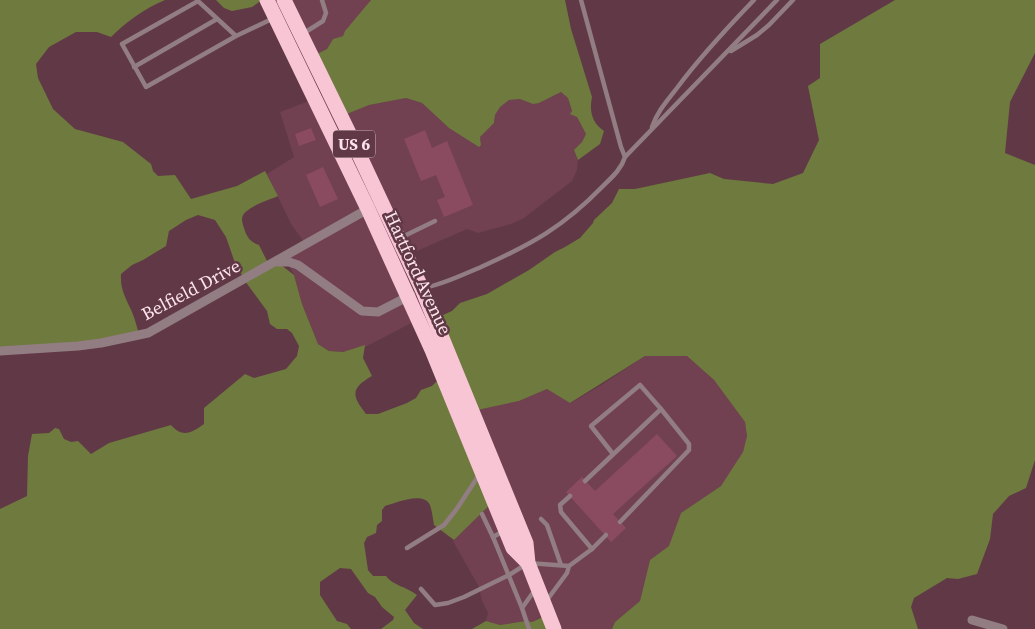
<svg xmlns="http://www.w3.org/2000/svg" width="1035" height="629" font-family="'Source Serif 4',serif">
  <rect width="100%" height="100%" fill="#613946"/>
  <g fill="#714151">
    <polygon points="279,0 371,0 343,36 333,39 327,49 312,57"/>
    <polygon points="561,92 568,98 572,112 577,117 586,134 582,142 574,150 578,160 577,170 572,181 524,218 511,224 478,233 467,229 410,254 401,261 425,316 365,347 343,352 329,351 318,344 302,304 294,275 284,257 304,242 291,224 267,174 294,157 280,112 325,95 337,118 369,105 406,98 422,103 449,128 481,145 480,137 494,123 495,115 500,106 509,100 520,99 539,103"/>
    <polygon points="645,356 687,356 714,380 745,422 747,436 743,452 732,472 721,486 681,513 670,546 650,560 640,601 615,622 612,629 557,629 540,617 532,622 526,621 500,625 486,621 488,613 482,601 479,587 453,541 499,496 468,412 519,401 547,389 571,403 603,384"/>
  </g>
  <g fill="#6e7a3e">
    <path d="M0 0H165C144 9 127 21 111 37L97 32H76L49 47 36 64 38 78 53 109 75 129 123 142 151 164 153 171 158 176 175 175 191 199 237 186 265 171 278 196C269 200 242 208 242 219 242 223 244 228 245 231 248 239 251 242 259 245L268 263 281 265 294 275 302 304 318 344 329 351 343 352 365 345 363 358 372 376C351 388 351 395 366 414H378L407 403 416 398 421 390 432 386 436 382 449 377 430 326 443 315 452 311 460 303 487 294 529 270 555 252 565 247 580 238 593 223 594 220 612 203 619 189H635L710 173 724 179 773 184 803 173 819 140 808 86 820 78V44L895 0H1035V53L1010 102 1005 153 1035 165V460L1026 488 1009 496 993 514 990 539 977 574 958 579 947 578 914 598 911 607 918 629H612L615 622 640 601 650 560 669 546 681 513 721 486 743 452 747 436 745 422 714 380 687 356H645L570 403 547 389 519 401 468 412 499 496 455 539 454 540 434 525C433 519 432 511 430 505 423 491 396 503 385 506L382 510V521L377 525 376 533 367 537 364 543 368 570 373 576H386C392 585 407 587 417 595L405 610 414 623 423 629H381L393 620 394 617 382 607 375 597 368 593 351 569 340 568 320 582V595L337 621 347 624 351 629H0V509L27 496 28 456 32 434 49 433 55 428 59 429 64 439 71 442 78 441 91 454 109 443 171 425C182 438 192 433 204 424V408L245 374 254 378 286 369 297 356 299 346 292 333 287 329H277L270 324 267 311 245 281 234 260 226 237 215 220 198 215 186 220 169 231 166 246 143 260 132 265 121 274C120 290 126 298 132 312 135 319 137 327 139 335L102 340 0 350Z"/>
    <polygon points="216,0 262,0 252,7 232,11 224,8"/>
    <path d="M371 0H565L571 29 592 97C589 111 592 123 604 131L600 144 578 160 574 150 582 142 586 134 577 117 570 114 572 111 568 98 561 92 539 103 533 104 520 99 509 100 500 107 495 115 494 123 480 137 481 145 479 147 449 128 422 103 406 98 369 105 337 118 309 58 327 49 333 39 343 36 345 31Z"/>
    <polygon points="551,613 557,629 472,629 486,621 500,625 526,621 532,622"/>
  </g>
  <g fill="#8a4b61">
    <polygon points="311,128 316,140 299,146 295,134"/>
    <polygon points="425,130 432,148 447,141 473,205 444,217 437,200 445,197 436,175 421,181 404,139"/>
    <polygon points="323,167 338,199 320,207 306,175"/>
    <polygon points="657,434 677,456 613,514 626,528 611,542 566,492 582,477 595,491"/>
  </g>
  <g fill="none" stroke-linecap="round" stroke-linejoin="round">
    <g stroke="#927d83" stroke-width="4.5">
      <polyline points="581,0 621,147 625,157 777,0"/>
      <polyline points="304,33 323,21 326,13 322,0"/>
      <polyline points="236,36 198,1 122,44 146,87 236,36 274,18"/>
      <polyline points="731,51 757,35 769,25 793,0"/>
      <polyline points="134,67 217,19"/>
      <path d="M652 127C657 112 667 101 677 88 700 57 727 28 754 0"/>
      <polyline points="400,238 435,221"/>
      <path d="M424 288C444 284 462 275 481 267 532 244 563 227 602 187 611 178 621 170 625 157"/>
      <polyline points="613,454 591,426 640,385 661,409"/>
      <polyline points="585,481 661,409 689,444 689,450 620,522"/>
      <polyline points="570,496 560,505 561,512 592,549"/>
      <polyline points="482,514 493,537"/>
      <polyline points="541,519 547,525 561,565"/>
      <polyline points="502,532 493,537 522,608"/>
      <polyline points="407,548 444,525 456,510 479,475"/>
      <polyline points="421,589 435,605 448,603 464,597 509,575 528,563 569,566"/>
      <polyline points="547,600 567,573 569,566 592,549 606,535"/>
      <polyline points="529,629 522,608 532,594 537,590"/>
    </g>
    <g stroke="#927d83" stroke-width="9">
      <polyline points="278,262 289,262 298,265 362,311 378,312 411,295"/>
      <polyline points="0,351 78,346 101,343 148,333 368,209"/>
      <polyline points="972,620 1003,629"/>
    </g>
    <g stroke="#f8c5d4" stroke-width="15">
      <polyline points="267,0 368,209 432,350 513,548 528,563"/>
      <polyline points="284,0 348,131 422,289 526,543 528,563 554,629"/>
    </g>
  </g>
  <g text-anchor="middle" stroke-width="5" stroke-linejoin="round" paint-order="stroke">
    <rect fill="#613946" stroke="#cfb1ba" stroke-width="1" x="333" y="130.5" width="42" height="27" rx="4"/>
    <g font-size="16" font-weight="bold" fill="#fee4eb">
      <text x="354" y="150">US 6</text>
    </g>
    <g font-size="18" fill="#fee4eb" stroke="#613946">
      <text transform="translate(418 273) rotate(65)" y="6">Hartford Avenue</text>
      <text transform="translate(191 290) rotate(-28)" y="6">Belfield Drive</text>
    </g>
  </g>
</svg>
